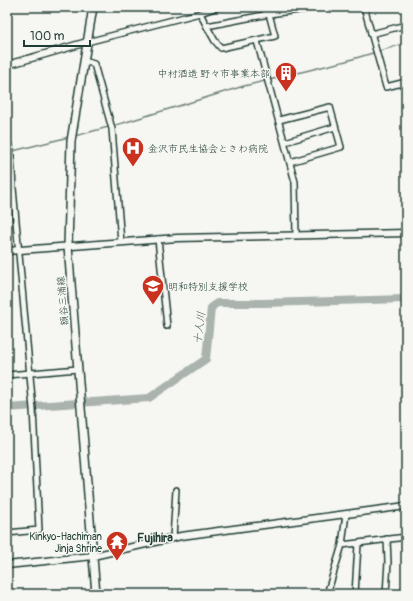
<svg xmlns="http://www.w3.org/2000/svg" width="413" height="601" font-family="Pangolin,'Klee One',sans-serif">
  <rect width="100%" height="100%" fill="#f6f6f2"/>
  <filter id="ink" filterUnits="userSpaceOnUse"><feTurbulence type="fractalNoise" baseFrequency=".025" numOctaves="2"/><feDisplacementMap in="SourceGraphic" scale="8" xChannelSelector="R" yChannelSelector="G"/><feConvolveMatrix kernelMatrix="1 2 1 2 8 2 1 2 1" color-interpolation-filters="sRGB"/></filter>
  <g filter="url(#ink)">
    <g fill="none" stroke-linecap="round" stroke-linejoin="round">
      <g stroke="#72847d" stroke-width="1.5">
        <polyline points="269,80 346,61 406,43"/>
        <polyline points="75,136 123,123 244,86 265,81"/>
        <polyline points="13,151 69,137"/>
      </g>
      <polyline stroke="#aab3ae" stroke-width="8" points="7,408 149,398 206,359 211,308 217,303 263,303 406,299"/>
      <g stroke="#1f3d34" stroke-width="8">
        <g id="minor">
          <polyline points="261,7 269,14 321,7"/>
          <polyline points="364,7 386,87 406,82"/>
          <polyline points="200,13 206,25 212,25 269,14 275,36 221,48 215,41 206,25"/>
          <polyline points="371,34 406,25"/>
          <polyline points="257,41 295,182 296,235"/>
          <polyline points="87,42 200,13 218,7"/>
          <polyline points="84,61 94,64 112,129 121,242"/>
          <polyline points="279,120 330,107 341,147 290,162"/>
          <polyline points="7,138 11,153 13,188 33,409 39,530 7,533"/>
          <polyline points="285,142 335,127"/>
          <polyline points="158,239 167,326"/>
          <polyline points="7,375 78,369"/>
          <polyline points="173,538 176,490"/>
          <polyline points="342,545 346,514"/>
          <polyline points="327,594 342,545 406,537"/>
          <polyline points="355,594 358,544"/>
          <polyline points="386,594 388,562 387,539"/>
        </g>
      </g>
      <g stroke="#1f3d34" stroke-width="9">
        <g id="tertiary">
          <polyline points="7,65 87,42"/>
          <polyline points="7,251 177,238 406,233"/>
          <polyline points="7,565 93,556 181,536 406,506"/>
        </g>
      </g>
      <g stroke="#1f3d34" stroke-width="10">
        <polyline id="secondary" points="93,7 71,141 68,246 96,594"/>
      </g>
      <use href="#minor" stroke="#f6f6f2" stroke-width="5"/>
      <use href="#tertiary" stroke="#f6f6f2" stroke-width="6"/>
      <use href="#secondary" stroke="#f6f6f2" stroke-width="7"/>
    </g>
  </g>
  <defs>
    <g id="building-pin" transform="scale(1.15)"><path d="M0 17L-7.5 6A9.5 9.5 0 1 1 7.5 6Z" fill="#c8321e" stroke="#f6f6f2"/><path d="M-4-6H4V6H1V3H-1V6H-4ZM-2.5-4.3h1.7v1.8h-1.7ZM.8-4.3h1.7v1.8H.8ZM-2.5-1h1.7V.8h-1.7ZM.8-1h1.7V.8H.8Z" fill="#fff"/></g>
    <g id="hospital-pin" transform="scale(1.15)"><path d="M0 17L-7.5 6A9.5 9.5 0 1 1 7.5 6Z" fill="#c8321e" stroke="#f6f6f2"/><path d="M-5-5h3v3.5h4V-5h3V5h-3V1.5h-4V5h-3Z" fill="#fff"/></g>
    <g id="school-pin" transform="scale(1.15)"><path d="M0 17L-7.5 6A9.5 9.5 0 1 1 7.5 6Z" fill="#c8321e" stroke="#f6f6f2"/><path d="M0-5L7-2L0 1L-7-2ZM-4 1L0 2.5L4 1V4Q0 6-4 4Z" fill="#fff"/></g>
    <g id="temple-pin" transform="scale(1.15)"><path d="M0 17L-7.5 6A9.5 9.5 0 1 1 7.5 6Z" fill="#c8321e" stroke="#f6f6f2"/><path d="M0-6L5-2H3V0L6.5 2.5H4V6H1.5V3h-3V6H-4V2.5H-6.5L-3 0V-2H-5Z" fill="#fff"/></g>
  </defs>
  <g fill-rule="evenodd">
    <use href="#building-pin" x="286" y="73"/>
    <use href="#hospital-pin" x="133" y="148"/>
    <use href="#school-pin" x="153" y="286"/>
    <use href="#temple-pin" x="117" y="542"/>
  </g>
  <g text-anchor="middle" stroke-width="3" stroke-linejoin="round" paint-order="stroke">
    <g font-size="10" fill="#1f3d34" stroke="#f6f6f2" text-anchor="end">
      <text x="270" y="77">中村酒造 野々市事業本部</text>
      <text x="148" y="152" text-anchor="start">金沢市民生協会ときわ病院</text>
      <text x="168" y="290" text-anchor="start">明和特別支援学校</text>
      <text x="102" y="540">Kinkyo-Hachiman<tspan x="102" dy="12">Jinja Shrine</tspan></text>
    </g>
    <g font-size="10" fill="#1f3d34" stroke="#f6f6f2">
      <text transform="translate(62 301) rotate(-95)" y="4">額谷三浦線</text>
    </g>
    <g font-size="11" font-style="italic" fill="#425a52" stroke="#f6f6f2">
      <text transform="translate(199 328) rotate(-83)" y="4">十人川</text>
    </g>
    <g font-size="12" font-weight="bold" fill="#1f3d34" stroke="#f6f6f2">
      <text x="155" y="542">Fujihira</text>
    </g>
  </g>
  <rect width="413" height="601" fill="none" stroke="#f6f6f2" stroke-width="24"/>
  <rect x="12" y="12" width="389" height="577" fill="none" stroke="#1f3d34" stroke-width="1.5" filter="url(#ink)"/>
  <path d="M24 40v6h66v-6" fill="none" stroke="#1f3d34" stroke-width="2"/>
  <text x="30" y="40" font-size="12" fill="#1f3d34" stroke="#f6f6f2" stroke-width="3" paint-order="stroke">100 m</text>
</svg>
